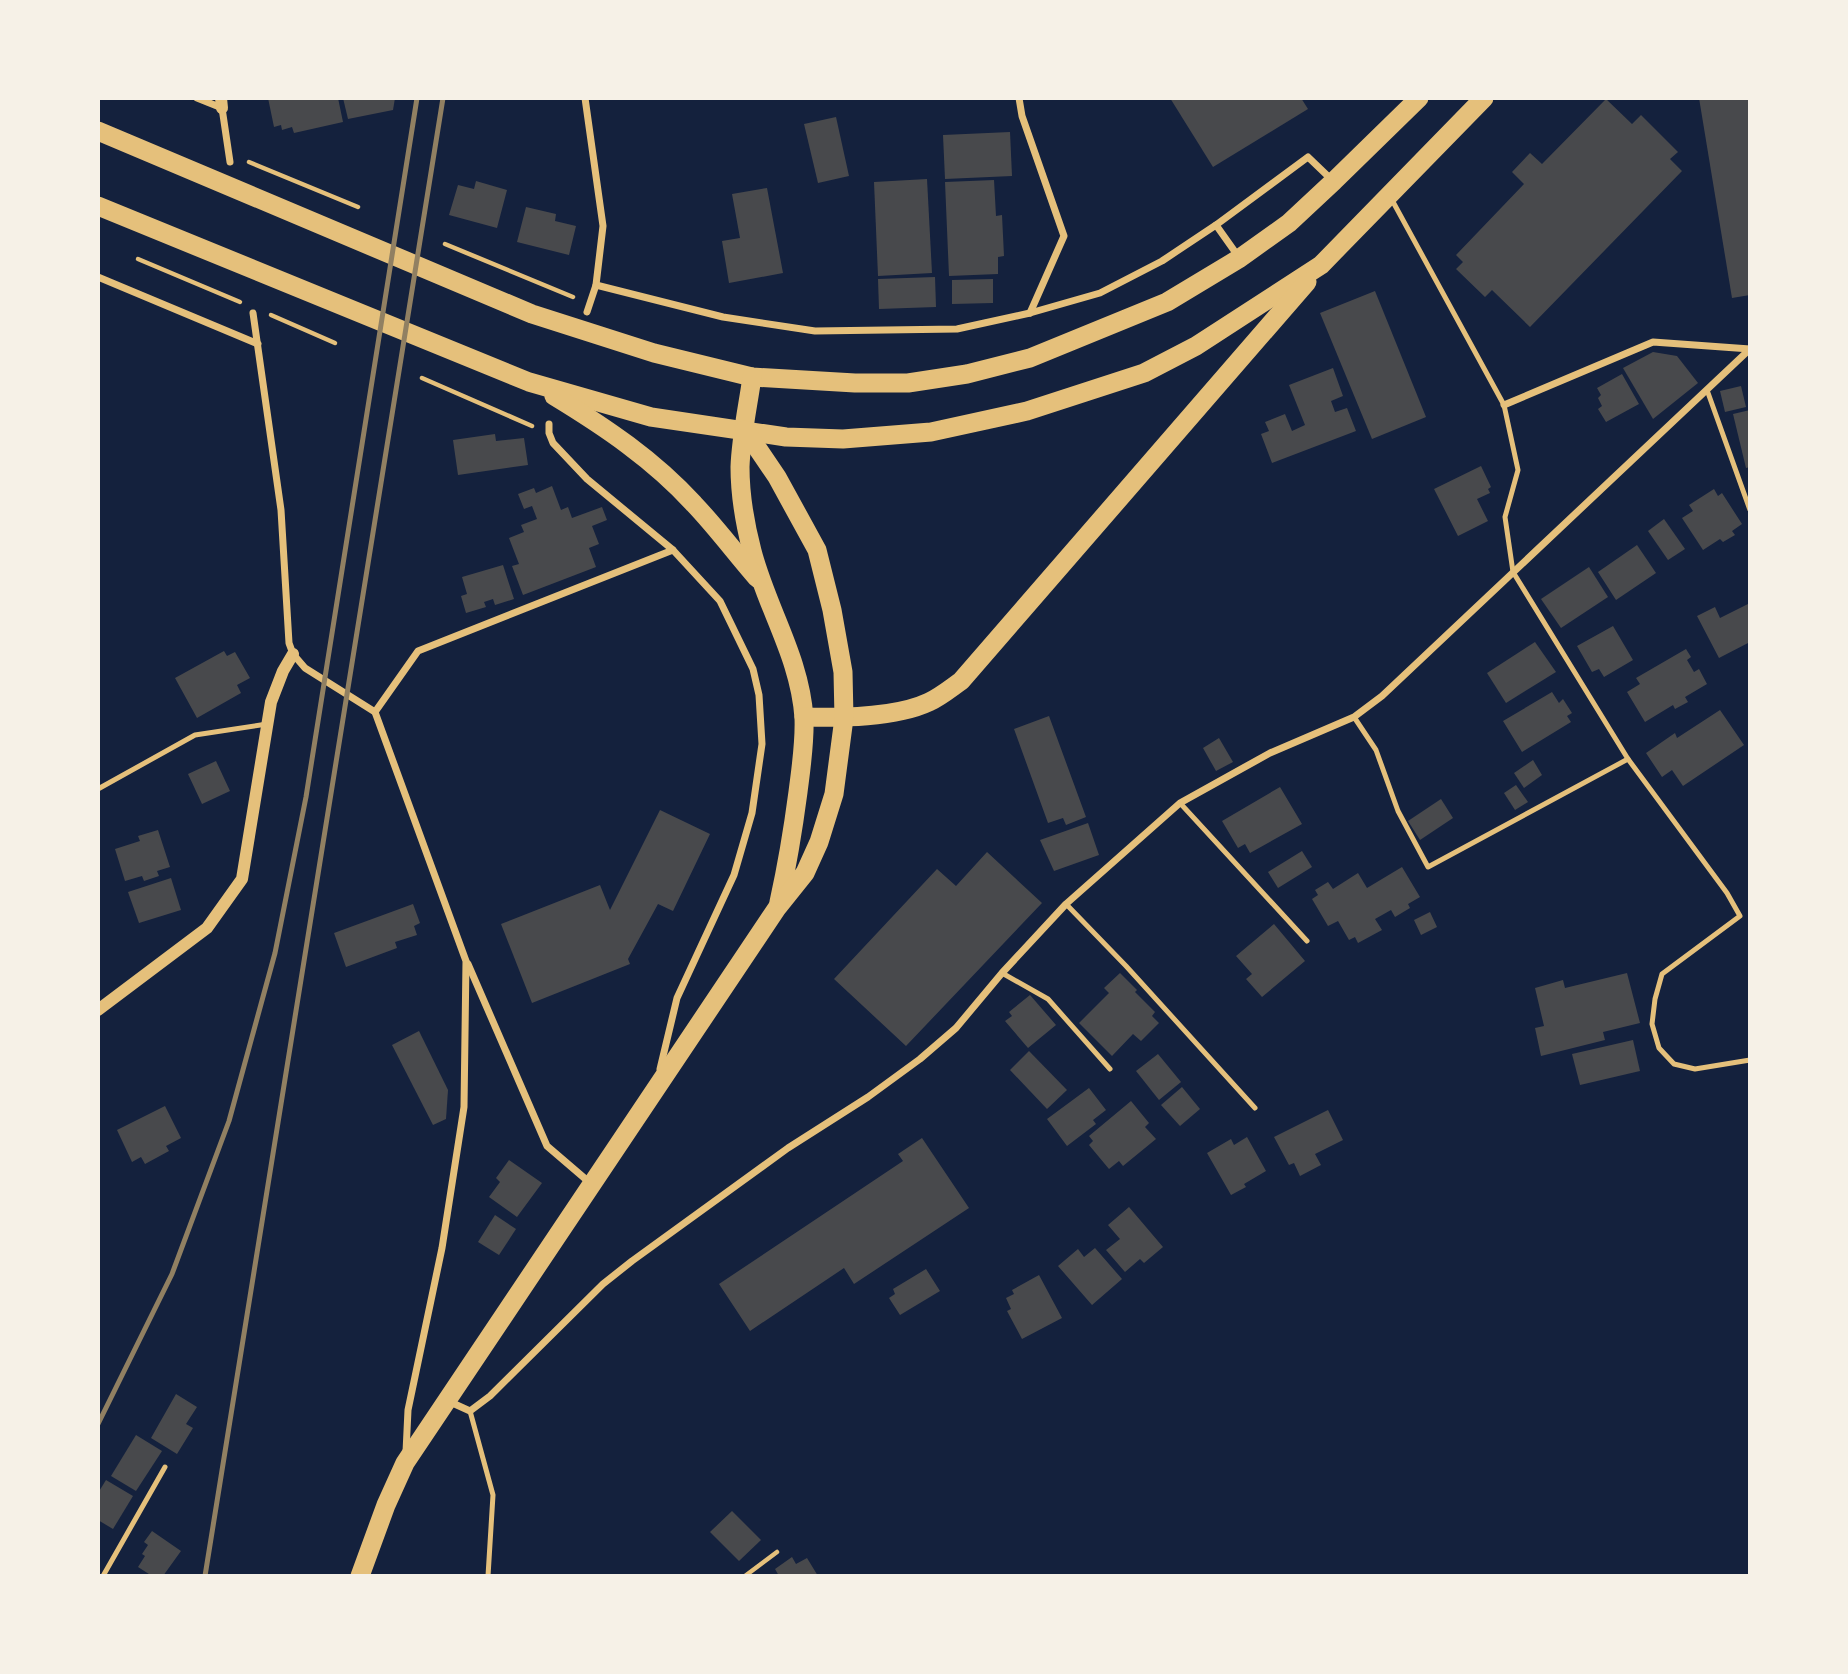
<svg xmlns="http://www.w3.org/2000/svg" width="1848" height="1674" font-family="'PT Sans Narrow',sans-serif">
  <rect width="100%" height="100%" fill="#14213d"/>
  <g fill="#48494c">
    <polygon points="268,98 338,98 343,122 294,133 292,127 282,130 281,125 274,127"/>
    <polygon points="343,98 395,98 393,110 348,119"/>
    <polygon points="1170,98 1301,98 1308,109 1213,167"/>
    <polygon points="1699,98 1750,98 1750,295 1732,298"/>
    <polygon points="1606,99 1632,124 1641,115 1678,152 1670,159 1682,171 1530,327 1492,290 1485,297 1456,269 1463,262 1456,255 1524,184 1512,172 1530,153 1542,164"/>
    <polygon points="836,117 849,176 818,183 804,124"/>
    <polygon points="1010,132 1012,176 945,179 943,135"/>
    <polygon points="927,179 932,273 878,276 874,182"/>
    <polygon points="994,180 996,216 1002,215 1004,256 998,257 998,274 949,276 945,182"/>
    <polygon points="476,181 507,190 497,228 449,215 458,185 474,189"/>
    <polygon points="767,188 783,273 729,283 722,241 740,238 732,194"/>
    <polygon points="526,207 556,214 555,221 576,226 569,255 517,242"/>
    <polygon points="935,277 936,307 879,309 878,279"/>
    <polygon points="993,279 993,303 952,304 952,280"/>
    <polygon points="1375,291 1426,417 1372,439 1320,313"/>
    <polygon points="1653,352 1677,356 1698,383 1653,419 1623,368"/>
    <polygon points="1333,368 1343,396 1331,401 1335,412 1347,408 1356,431 1272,463 1261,434 1269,431 1265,422 1285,414 1292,431 1305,425 1289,385"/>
    <polygon points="1622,374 1639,404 1606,422 1598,409 1602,406 1598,398 1601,395 1597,388"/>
    <polygon points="1741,386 1746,407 1725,412 1720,391"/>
    <polygon points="1750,410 1750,467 1746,468 1733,414"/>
    <polygon points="495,434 496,441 524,438 528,465 458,475 453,440"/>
    <polygon points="1481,466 1491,487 1488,489 1490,493 1477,499 1488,521 1458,536 1434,489"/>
    <polygon points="552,486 561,510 568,507 572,518 602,507 607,520 592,526 599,544 589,548 596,567 523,595 512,566 519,564 509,538 524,532 521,525 537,519 532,506 524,509 518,494 534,488 536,493"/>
    <polygon points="1714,489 1718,496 1722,493 1742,524 1732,531 1735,535 1723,542 1720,539 1703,550 1682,518 1693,511 1689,505"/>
    <polygon points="1664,519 1685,549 1668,560 1648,531"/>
    <polygon points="1637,545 1656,573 1616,600 1598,572"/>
    <polygon points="503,565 514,599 495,605 493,599 484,602 486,607 466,613 461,596 467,594 462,577"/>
    <polygon points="1589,567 1608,597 1561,628 1541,599"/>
    <polygon points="1750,603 1750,642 1719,658 1697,616 1715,607 1720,618"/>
    <polygon points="1613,626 1633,660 1604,677 1599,669 1592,672 1577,646"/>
    <polygon points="1535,642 1556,672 1506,703 1487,673"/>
    <polygon points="1686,649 1691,657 1687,660 1694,672 1699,669 1707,684 1685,697 1688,702 1675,709 1673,705 1645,722 1627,692 1640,684 1636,678"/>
    <polygon points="224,651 227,656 235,652 250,678 237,685 241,693 197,718 175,678"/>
    <polygon points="1552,692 1559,703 1563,699 1572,713 1567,716 1571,722 1522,752 1503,721"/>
    <polygon points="1720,710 1744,745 1683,786 1672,770 1662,777 1646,753 1675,733 1677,738"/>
    <polygon points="1049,716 1086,817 1066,825 1063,818 1048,823 1014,729"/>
    <polygon points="1219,738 1233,762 1216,771 1203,748"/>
    <polygon points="1533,760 1542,775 1524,788 1514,773"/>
    <polygon points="216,761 230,791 202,804 188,774"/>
    <polygon points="1516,785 1528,802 1515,810 1504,793"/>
    <polygon points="1280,787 1302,824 1250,853 1245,844 1238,848 1222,821"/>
    <polygon points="1441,799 1453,818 1420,840 1408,821"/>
    <polygon points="660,810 710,834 673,911 658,904 628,959 630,964 532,1003 501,924 600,885 610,910"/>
    <polygon points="1088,823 1099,855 1054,871 1040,840"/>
    <polygon points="158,830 170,867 157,871 159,876 144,881 142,876 125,881 115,849 140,841 138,836"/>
    <polygon points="1302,851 1312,867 1278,888 1268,872"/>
    <polygon points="987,852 1042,903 906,1046 834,979 937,869 956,886"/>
    <polygon points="1402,867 1420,897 1408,904 1410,908 1395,917 1391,910 1375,919 1382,930 1358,943 1355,937 1349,940 1338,921 1328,926 1312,899 1318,895 1315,890 1328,882 1333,889 1358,873 1367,888"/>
    <polygon points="171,878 181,910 139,923 128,892"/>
    <polygon points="413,904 420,923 414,926 417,935 395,942 397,948 346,967 334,933"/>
    <polygon points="1430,912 1437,927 1421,935 1414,920"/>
    <polygon points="1274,924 1305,961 1262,997 1246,979 1252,974 1236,956"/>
    <polygon points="1120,973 1137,990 1135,992 1155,1012 1152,1016 1159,1023 1141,1041 1133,1034 1112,1056 1079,1023 1109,993 1104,988"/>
    <polygon points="1627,973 1640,1023 1603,1032 1605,1040 1541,1056 1535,1028 1544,1026 1535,988 1563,980 1565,988"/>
    <polygon points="1030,995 1056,1025 1028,1048 1005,1021 1012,1016 1009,1012"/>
    <polygon points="419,1031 448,1090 446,1119 433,1125 392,1045"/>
    <polygon points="1633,1040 1640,1071 1580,1085 1572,1054"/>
    <polygon points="1029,1051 1067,1090 1047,1109 1010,1070"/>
    <polygon points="1158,1054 1181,1082 1159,1100 1136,1071"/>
    <polygon points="1182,1087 1200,1109 1180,1126 1161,1105"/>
    <polygon points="1089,1088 1106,1110 1093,1120 1096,1124 1067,1146 1047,1119"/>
    <polygon points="1131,1101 1149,1123 1145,1127 1156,1139 1123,1166 1119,1161 1109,1169 1089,1145 1093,1141 1089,1136"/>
    <polygon points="165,1106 181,1138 166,1146 169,1151 145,1164 141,1157 132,1162 117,1130"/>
    <polygon points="1328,1110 1343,1140 1315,1154 1321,1165 1300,1176 1294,1163 1289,1165 1274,1137"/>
    <polygon points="1247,1137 1266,1171 1244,1184 1246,1187 1231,1195 1207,1153 1231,1139 1234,1145"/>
    <polygon points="922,1138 969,1208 854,1284 844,1268 750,1331 719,1284 903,1161 898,1154"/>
    <polygon points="509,1160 542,1183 517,1217 489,1197 500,1182 496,1178"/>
    <polygon points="1129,1207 1163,1247 1144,1263 1140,1259 1125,1272 1106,1250 1120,1239 1108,1225"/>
    <polygon points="495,1215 516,1229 499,1255 478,1242"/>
    <polygon points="1095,1248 1122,1279 1092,1305 1058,1266 1078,1249 1084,1257"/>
    <polygon points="926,1269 940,1291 900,1315 889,1298 895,1294 893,1289"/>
    <polygon points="1039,1275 1062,1318 1022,1339 1007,1311 1011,1309 1006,1298 1014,1294 1012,1290"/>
    <polygon points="176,1394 197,1407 186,1424 193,1428 177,1454 151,1438"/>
    <polygon points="136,1435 162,1451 136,1491 111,1476"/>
    <polygon points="106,1480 133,1496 113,1529 98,1520 98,1493"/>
    <polygon points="732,1511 761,1540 739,1561 710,1532"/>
    <polygon points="152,1531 181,1551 163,1576 152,1576 138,1567 145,1556 142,1554 148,1545 144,1542"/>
    <polygon points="792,1557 796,1564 807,1558 818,1576 779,1576 775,1569"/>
  </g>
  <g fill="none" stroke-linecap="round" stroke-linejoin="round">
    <g stroke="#e5c07b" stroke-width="4.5">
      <polyline points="249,162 358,207"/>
      <polyline points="445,244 573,297"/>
      <polyline points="138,259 240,302"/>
      <polyline points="271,315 335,343"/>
      <polyline points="422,378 532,426"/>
      <polyline points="745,1576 777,1552"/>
    </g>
    <g stroke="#e5c07b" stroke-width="5">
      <polyline points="1392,200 1504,405 1518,470 1505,517 1513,572 1628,759 1727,893 1740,916 1662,974 1655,999 1652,1024 1659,1048 1674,1064 1695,1069 1750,1060"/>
      <polyline points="1707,390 1750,510"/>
      <polyline points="1354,717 1376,750 1398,811 1428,867 1628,759"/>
      <polyline points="98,789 195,735 267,724"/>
      <polyline points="1180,803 1307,941"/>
      <polyline points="1066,904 1126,966 1255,1108"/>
      <polyline points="1002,973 1048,999 1110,1069"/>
      <polyline points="470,1411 493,1495 488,1576"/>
      <polyline points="103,1576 165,1467"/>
    </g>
    <g stroke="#e5c07b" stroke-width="7">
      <polyline points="197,98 222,108 230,162"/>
      <polyline points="585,98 603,226 596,285 587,312"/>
      <polyline points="1019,98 1022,116 1064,236 1030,313"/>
      <polyline points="1216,225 1238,256"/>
      <polyline points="98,277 258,344"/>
      <polyline points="596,285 723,317 815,331 957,329 1030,313 1100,293 1162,261 1216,225 1308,157 1333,181"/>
      <polyline points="253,313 281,510 289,643 293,654 305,668 375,712 466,961 464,1107 442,1248 408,1410 406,1452"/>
      <polyline points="1504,405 1653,342 1750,349"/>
      <polyline points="549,424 549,433 553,443 587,479 673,550 720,601 753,669 759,695 762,744 752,813 734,875 677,998 660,1069"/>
      <polyline points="375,712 418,651 673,550"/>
      <polyline points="468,964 547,1146 589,1182"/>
      <polyline points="448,1401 470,1411 490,1396 603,1284 632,1261 788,1148 868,1097 920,1059 956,1028 1002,973 1066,904 1180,803 1270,753 1354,717 1382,696 1750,349"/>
    </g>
    <g stroke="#e5c07b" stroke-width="12">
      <polyline points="221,98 222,108"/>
      <polyline points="98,1010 207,928 242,879 271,702 283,671 293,654"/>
    </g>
    <g stroke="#e5c07b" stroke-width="19">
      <polyline points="98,131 532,314 654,353 752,377 855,383 908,383 967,374 1030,358 1167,302 1240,258 1289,223 1334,181 1419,98"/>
      <polyline points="98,206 529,382 651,417 786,437 843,439 931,432 1027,411 1144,373 1196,346 1321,265 1484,98"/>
      <path d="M752 377C748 406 741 437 740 467 740 495 745 524 752 551 767 609 800 657 804 718 805 743 801 768 798 792 793 830 787 866 779 902"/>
      <path d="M554 396C605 427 654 460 694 504 716 527 736 554 757 578"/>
      <path d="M804 717C840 718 895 718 929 702 940 697 951 688 961 681L1307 282"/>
      <polyline points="360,1576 386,1505 405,1463 777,908 805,873 819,842 834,794 844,718 843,672 832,610 817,550 777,477 745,430"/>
    </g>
    <g stroke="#918062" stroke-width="5">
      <polyline points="98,1424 172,1274 229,1121 275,953 306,797 417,98"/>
      <polyline points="205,1576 443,98"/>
    </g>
  </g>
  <rect width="1848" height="1674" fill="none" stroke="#f6f1e7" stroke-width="200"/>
</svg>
